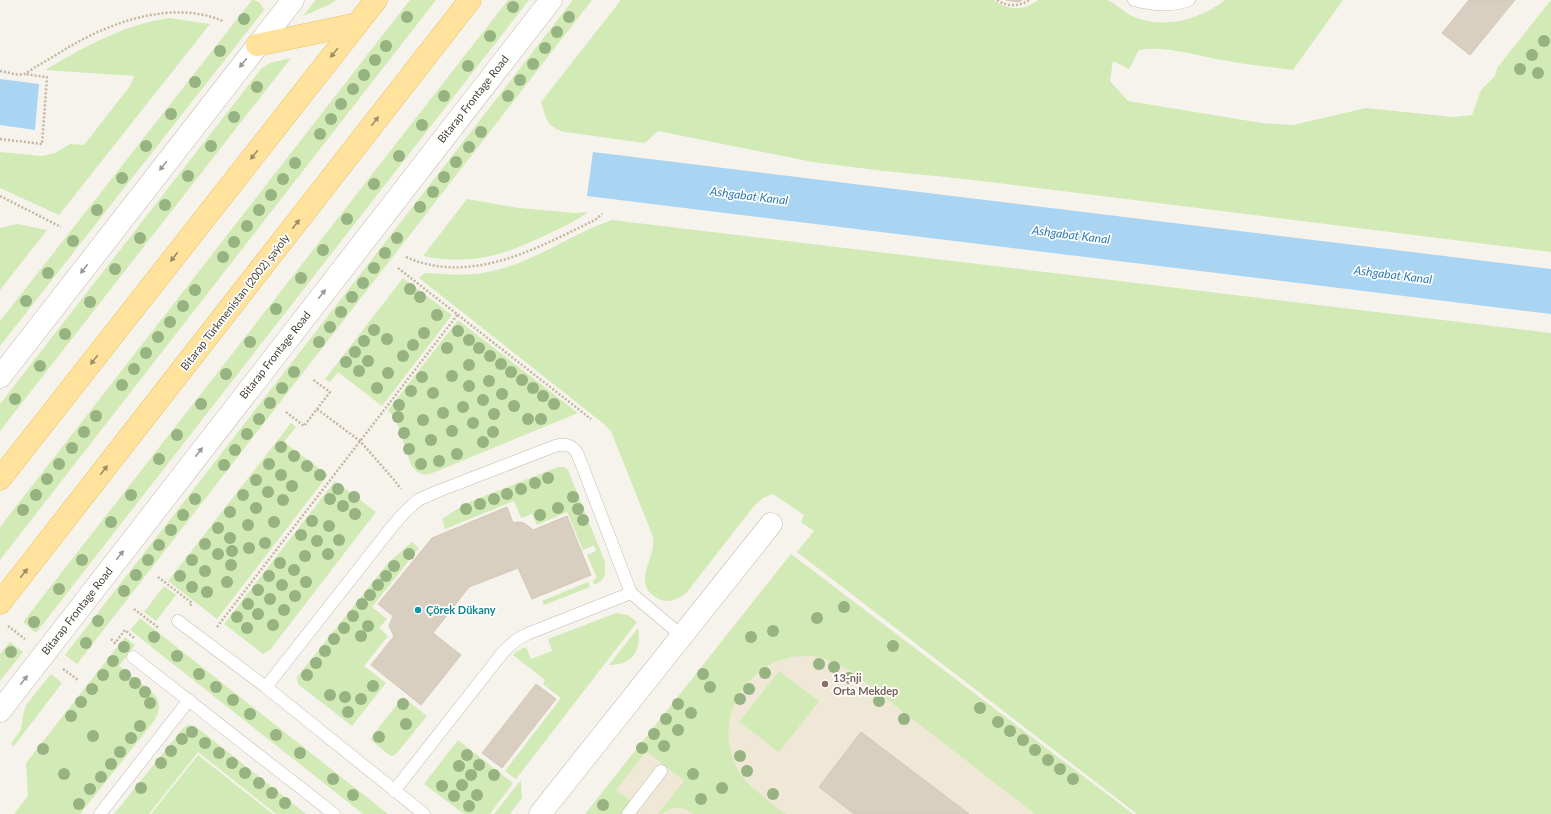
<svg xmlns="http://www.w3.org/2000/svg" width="1551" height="814" font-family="Lato,sans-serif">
  <rect width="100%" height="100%" fill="#f6f3ec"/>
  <polygon fill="#efe8d6" points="791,554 1133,814 585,814"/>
  <g fill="#d2eab5">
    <path d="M252 0C258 0 262 4 264 10L0 346V321Z"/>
    <polygon points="316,0 336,0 331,4 303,16"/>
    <polygon points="410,0 436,0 0,560 0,527"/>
    <polygon points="508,0 529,0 36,633 23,622"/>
    <polygon points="573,0 592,0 77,664 65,655"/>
    <path d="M621 0H994C1008 11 1025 11 1038 0 1054 0 1069 0 1085 0 1092 0 1099 0 1106 0 1113 1 1125 13 1132 16 1163 30 1200 20 1225 0H1343L1293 70C1271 67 1249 65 1228 61 1200 57 1168 45 1139 50L1129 69 1113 61 1110 81 1128 101 1262 123 1293 125 1366 108 1453 117 1472 115 1481 90 1495 76 1497 68 1551 0V252L965 179 875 170 813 162 658 131 645 143 565 132C546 127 547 119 541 102Z"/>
    <path d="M170 18 210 24 59 215 0 188V152L42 156 55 153 70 144 84 145 130 86 134 76 45 70C84 47 125 24 170 18Z"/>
    <polygon points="291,58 0,431 0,404 261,69 270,63"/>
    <path d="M467 199 519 208 575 213 588 212C576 221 561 228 548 234 504 255 472 266 423 256Z"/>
    <path d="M612 220 1551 333V814H1137L797 552 814 531 801 522 804 515 773 494 763 498 754 506 687 592C679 599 669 604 659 599 629 584 657 558 653 537L611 431 604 424 419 278 425 273C444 274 464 276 483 273 531 265 568 235 612 220Z"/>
    <polygon points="17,224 47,230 0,290 0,228"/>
    <polygon points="403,278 452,315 382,406 338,372 330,382 325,379"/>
    <path d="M458 320 578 413 430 474C421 476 416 472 411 465L396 420 388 410Z"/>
    <polygon points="291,423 296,427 284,442 328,475 217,619 168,581"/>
    <polygon points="558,467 565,467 568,470 605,562 605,575 602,580 594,585 593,580 597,578 587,555 596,551 594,545 583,550 567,512 537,525 532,514 521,518 514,501 445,529 442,519 467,503"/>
    <polygon points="335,481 376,512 270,650 263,654 224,624"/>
    <polygon points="412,542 419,548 372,607 387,619 379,628 388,636 364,666 386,683 352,726 298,684 297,677 388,563"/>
    <path d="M791 554 1133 814H1035L852 672C836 663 821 655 803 656 748 658 712 717 736 766 746 787 768 800 786 814H693C685 808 677 805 668 810 664 812 663 814 658 814L684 781 646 751 616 790 632 802 622 814H585Z"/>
    <polygon points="588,582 590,587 544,605 542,601"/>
    <polygon points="164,586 176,595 156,621 144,612"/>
    <polygon points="616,613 628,615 637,622 516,779 505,771 561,698 543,684 545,680 513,655 517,651 526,647 531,659 552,651 548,639"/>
    <polygon points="140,618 388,814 363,814 130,630"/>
    <path d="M638 628C642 650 633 665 609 665Z"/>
    <path d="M125 637 135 645 119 666C127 672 134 678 142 684 157 695 165 703 154 721L80 814H14L28 796 26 763Z"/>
    <polygon points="10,642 23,652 0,681 0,654"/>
    <polygon points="779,671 819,701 779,752 739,722"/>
    <polygon points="51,674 62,683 14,746 11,744 21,729 23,715 26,705"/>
    <polygon points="403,697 427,716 396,754 392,756 388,754 371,740 372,736"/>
    <polygon points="189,725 199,729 306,814 276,814 198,752 149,814 114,814 184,727"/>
    <polygon points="458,740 513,783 490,814 464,814 424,784"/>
    <polygon points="198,755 273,814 151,814"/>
    <polygon points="521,780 522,798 510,814 494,814"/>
  </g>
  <g fill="#a9d4f2">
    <polygon points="0,79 39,84 35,130 0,125"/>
    <polygon points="593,152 1551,269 1551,314 587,196"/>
  </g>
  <g fill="#d8cfc1" stroke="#d3c7b4">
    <polygon points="1006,0 1022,0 1019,2"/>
    <polygon points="1469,0 1515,0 1470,55 1442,33"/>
    <polygon points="507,507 513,523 518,522 524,523 533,530 567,516 591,575 532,599 518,568 469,587 433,633 461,655 421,705 371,665 394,636 389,626 393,616 378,604 432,538"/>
    <polygon points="536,684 556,699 502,768 482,753"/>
    <polygon points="861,732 969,814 854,814 819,787"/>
  </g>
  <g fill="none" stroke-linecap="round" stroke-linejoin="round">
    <g stroke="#c2bbae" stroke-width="13">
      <g id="lane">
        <path d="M1134 0C1153 5 1170 7 1189 0"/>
        <polyline points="178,621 266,687 424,814"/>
        <polyline points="133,657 334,814"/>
        <path d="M266 687 391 528 403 514 418 500 436 492 555 446C566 443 573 445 578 455L631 593 682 636"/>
        <polyline points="394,791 504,651 515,641 527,634 631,593"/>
        <polyline points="100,814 189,700"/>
        <polyline points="628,814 661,771"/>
      </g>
    </g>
    <g stroke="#c2bbae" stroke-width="23">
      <g id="street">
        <polyline points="0,377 293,0"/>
        <polyline points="0,711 551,0"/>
        <polyline points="540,814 771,524"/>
      </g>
    </g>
    <g stroke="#e6c16a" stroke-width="23">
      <g id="primary">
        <polyline points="257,45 357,24"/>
        <polyline points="0,479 376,0"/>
        <polyline points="0,603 470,0"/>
      </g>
    </g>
    <g stroke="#c4b79f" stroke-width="2.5" stroke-dasharray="2 2" stroke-linecap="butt">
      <path d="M997 0C1008 7 1019 7 1029 0"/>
      <path d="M0 71C7 72 18 76 24 74 29 72 33 68 37 66 48 60 59 53 69 47 113 21 173 0 223 21"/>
      <polyline points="0,139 42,144 47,77 24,74"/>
      <polyline points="0,196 61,227"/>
      <path d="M406 257C471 286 537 248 595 220L602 214"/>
      <polyline points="398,268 591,419"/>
      <polyline points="317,409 360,441 395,481 401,489"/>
      <polyline points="286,412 304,426 330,392 312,379"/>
      <polyline points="158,577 192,603 190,606"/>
      <polyline points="134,609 159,628"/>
      <polyline points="8,626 25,639"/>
      <polyline points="217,627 458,314"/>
      <polyline points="111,639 115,643 125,630 134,638"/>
      <polyline points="63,669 78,680"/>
    </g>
    <use href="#lane" stroke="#fff" stroke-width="12"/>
    <use href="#street" stroke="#fff" stroke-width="22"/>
    <use href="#primary" stroke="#ffe39c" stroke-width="22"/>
  </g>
  <g fill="#97b381">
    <circle cx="513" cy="7" r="6"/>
    <circle cx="407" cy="17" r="6"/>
    <circle cx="569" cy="17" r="6"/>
    <circle cx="244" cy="19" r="6"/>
    <circle cx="557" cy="32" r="6"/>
    <circle cx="490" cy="36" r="6"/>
    <circle cx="1544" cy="41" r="6"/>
    <circle cx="386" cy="46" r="6"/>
    <circle cx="545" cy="48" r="6"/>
    <circle cx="220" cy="51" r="6"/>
    <circle cx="1532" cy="55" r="6"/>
    <circle cx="375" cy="60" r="6"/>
    <circle cx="533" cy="64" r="6"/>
    <circle cx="468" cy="66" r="6"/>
    <circle cx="1520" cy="69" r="6"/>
    <circle cx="1538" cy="73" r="6"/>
    <circle cx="364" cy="75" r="6"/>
    <circle cx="520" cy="80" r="6"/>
    <circle cx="195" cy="82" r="6"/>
    <circle cx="257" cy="87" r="6"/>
    <circle cx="353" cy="89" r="6"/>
    <circle cx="444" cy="96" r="6"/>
    <circle cx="508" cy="96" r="6"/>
    <circle cx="341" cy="104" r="6"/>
    <circle cx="171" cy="114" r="6"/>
    <circle cx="234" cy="117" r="6"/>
    <circle cx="331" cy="119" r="6"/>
    <circle cx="422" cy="125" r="6"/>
    <circle cx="481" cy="132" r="6"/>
    <circle cx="320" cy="134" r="6"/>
    <circle cx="146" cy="146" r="6"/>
    <circle cx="211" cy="146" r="6"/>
    <circle cx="469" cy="147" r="6"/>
    <circle cx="399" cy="156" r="6"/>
    <circle cx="456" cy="162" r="6"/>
    <circle cx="295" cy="163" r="6"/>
    <circle cx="188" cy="176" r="6"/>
    <circle cx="444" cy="177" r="6"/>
    <circle cx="122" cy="178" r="6"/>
    <circle cx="283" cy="179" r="6"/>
    <circle cx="374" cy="184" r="6"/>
    <circle cx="433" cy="192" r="6"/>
    <circle cx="271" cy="195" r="6"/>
    <circle cx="165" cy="205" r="6"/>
    <circle cx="420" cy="207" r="6"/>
    <circle cx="97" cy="210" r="6"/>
    <circle cx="259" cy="210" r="6"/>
    <circle cx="347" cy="219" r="6"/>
    <circle cx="247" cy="226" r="6"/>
    <circle cx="140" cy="238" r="6"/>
    <circle cx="397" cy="238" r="6"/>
    <circle cx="73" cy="241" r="6"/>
    <circle cx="234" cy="242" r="6"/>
    <circle cx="323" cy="250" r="6"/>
    <circle cx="385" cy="253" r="6"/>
    <circle cx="223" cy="257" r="6"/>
    <circle cx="374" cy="268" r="6"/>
    <circle cx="115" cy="269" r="6"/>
    <circle cx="48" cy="273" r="6"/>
    <circle cx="301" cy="278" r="6"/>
    <circle cx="363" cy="283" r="6"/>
    <circle cx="410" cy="289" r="6"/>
    <circle cx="195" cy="290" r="6"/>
    <circle cx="352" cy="297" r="6"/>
    <circle cx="420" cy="297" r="6"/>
    <circle cx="26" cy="301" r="6"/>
    <circle cx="90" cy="302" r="6"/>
    <circle cx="183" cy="306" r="6"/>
    <circle cx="276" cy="309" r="6"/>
    <circle cx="341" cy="312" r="6"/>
    <circle cx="437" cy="315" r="6"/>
    <circle cx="170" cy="322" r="6"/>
    <circle cx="330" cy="327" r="6"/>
    <circle cx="374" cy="330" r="6"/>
    <circle cx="458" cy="331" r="6"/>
    <circle cx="424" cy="333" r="6"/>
    <circle cx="65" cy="334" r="6"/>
    <circle cx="158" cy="337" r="6"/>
    <circle cx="387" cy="339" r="6"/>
    <circle cx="469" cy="340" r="6"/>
    <circle cx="364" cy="341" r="6"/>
    <circle cx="250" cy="342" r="6"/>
    <circle cx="319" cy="342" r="6"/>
    <circle cx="413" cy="345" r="6"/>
    <circle cx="447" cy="348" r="6"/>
    <circle cx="479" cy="348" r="6"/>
    <circle cx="355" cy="352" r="6"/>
    <circle cx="146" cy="353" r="6"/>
    <circle cx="403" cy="356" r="6"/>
    <circle cx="490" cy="356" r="6"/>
    <circle cx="368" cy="361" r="6"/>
    <circle cx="346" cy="362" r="6"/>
    <circle cx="501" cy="364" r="6"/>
    <circle cx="469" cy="365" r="6"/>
    <circle cx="40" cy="366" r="6"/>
    <circle cx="134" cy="369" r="6"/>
    <circle cx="359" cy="371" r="6"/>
    <circle cx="294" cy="372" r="6"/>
    <circle cx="511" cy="372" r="6"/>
    <circle cx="388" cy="373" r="6"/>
    <circle cx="226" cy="374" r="6"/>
    <circle cx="452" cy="376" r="6"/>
    <circle cx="422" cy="377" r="6"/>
    <circle cx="522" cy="380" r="6"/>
    <circle cx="489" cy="381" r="6"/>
    <circle cx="122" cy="385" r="6"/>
    <circle cx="469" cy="386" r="6"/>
    <circle cx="282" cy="388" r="6"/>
    <circle cx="377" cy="388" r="6"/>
    <circle cx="533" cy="388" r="6"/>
    <circle cx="411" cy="391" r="6"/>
    <circle cx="433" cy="393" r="6"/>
    <circle cx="502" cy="394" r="6"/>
    <circle cx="543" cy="396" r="6"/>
    <circle cx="15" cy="399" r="6"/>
    <circle cx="483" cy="400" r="6"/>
    <circle cx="270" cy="403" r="6"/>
    <circle cx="201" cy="404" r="6"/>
    <circle cx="554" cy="404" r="6"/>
    <circle cx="399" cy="405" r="6"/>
    <circle cx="514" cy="406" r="6"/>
    <circle cx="463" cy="407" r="6"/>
    <circle cx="443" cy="413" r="6"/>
    <circle cx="494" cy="414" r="6"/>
    <circle cx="96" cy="416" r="6"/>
    <circle cx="398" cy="417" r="6"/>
    <circle cx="259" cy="419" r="6"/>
    <circle cx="528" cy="419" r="6"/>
    <circle cx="541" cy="419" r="6"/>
    <circle cx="423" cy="420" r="6"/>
    <circle cx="473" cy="423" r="6"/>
    <circle cx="452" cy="431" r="6"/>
    <circle cx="84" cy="432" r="6"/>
    <circle cx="493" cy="432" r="6"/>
    <circle cx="404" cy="433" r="6"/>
    <circle cx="247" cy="434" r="6"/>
    <circle cx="177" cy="435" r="6"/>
    <circle cx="431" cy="440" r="6"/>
    <circle cx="483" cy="442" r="6"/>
    <circle cx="281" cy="447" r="6"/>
    <circle cx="72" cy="448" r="6"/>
    <circle cx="409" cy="449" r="6"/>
    <circle cx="235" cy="450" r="6"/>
    <circle cx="457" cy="454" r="6"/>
    <circle cx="294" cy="456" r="6"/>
    <circle cx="159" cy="459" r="6"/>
    <circle cx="439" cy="461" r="6"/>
    <circle cx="59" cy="464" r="6"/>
    <circle cx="269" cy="464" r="6"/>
    <circle cx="421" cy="464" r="6"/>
    <circle cx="224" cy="465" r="6"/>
    <circle cx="307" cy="466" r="6"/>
    <circle cx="281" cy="475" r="6"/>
    <circle cx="320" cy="475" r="6"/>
    <circle cx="548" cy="478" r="6"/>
    <circle cx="47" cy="479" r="6"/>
    <circle cx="256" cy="480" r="6"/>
    <circle cx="535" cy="483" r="6"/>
    <circle cx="292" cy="486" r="6"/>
    <circle cx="338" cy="489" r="6"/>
    <circle cx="521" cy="489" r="6"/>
    <circle cx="268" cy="492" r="6"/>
    <circle cx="507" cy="494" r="6"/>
    <circle cx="36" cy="495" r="6"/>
    <circle cx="131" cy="495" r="6"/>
    <circle cx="243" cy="495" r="6"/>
    <circle cx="354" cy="497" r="6"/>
    <circle cx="573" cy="497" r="6"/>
    <circle cx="195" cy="499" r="6"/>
    <circle cx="330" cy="499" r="6"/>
    <circle cx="494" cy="499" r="6"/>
    <circle cx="283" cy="500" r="6"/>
    <circle cx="480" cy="504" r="6"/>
    <circle cx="343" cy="506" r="6"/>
    <circle cx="256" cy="508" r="6"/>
    <circle cx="558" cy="508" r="6"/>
    <circle cx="466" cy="509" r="6"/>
    <circle cx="578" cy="509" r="6"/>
    <circle cx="23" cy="510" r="6"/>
    <circle cx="230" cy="512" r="6"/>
    <circle cx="355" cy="514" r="6"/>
    <circle cx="183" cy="515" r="6"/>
    <circle cx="540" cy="515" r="6"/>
    <circle cx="583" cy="520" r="6"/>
    <circle cx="312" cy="521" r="6"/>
    <circle cx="111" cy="522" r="6"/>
    <circle cx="274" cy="522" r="6"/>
    <circle cx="248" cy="525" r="6"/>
    <circle cx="329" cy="526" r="6"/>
    <circle cx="218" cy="528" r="6"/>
    <circle cx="171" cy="530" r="6"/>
    <circle cx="301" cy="535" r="6"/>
    <circle cx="230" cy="538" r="6"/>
    <circle cx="339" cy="540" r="6"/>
    <circle cx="317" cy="541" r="6"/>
    <circle cx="265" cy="543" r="6"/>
    <circle cx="205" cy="544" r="6"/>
    <circle cx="159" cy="545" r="6"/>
    <circle cx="249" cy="548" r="6"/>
    <circle cx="232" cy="551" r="6"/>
    <circle cx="218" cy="554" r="6"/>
    <circle cx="328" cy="554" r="6"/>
    <circle cx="409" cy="554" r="6"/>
    <circle cx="305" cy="556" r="6"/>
    <circle cx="82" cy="560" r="6"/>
    <circle cx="148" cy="560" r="6"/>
    <circle cx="192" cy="560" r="6"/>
    <circle cx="280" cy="563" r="6"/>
    <circle cx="231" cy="565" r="6"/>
    <circle cx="394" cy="566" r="6"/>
    <circle cx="294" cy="570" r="6"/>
    <circle cx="205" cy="571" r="6"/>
    <circle cx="136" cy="575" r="6"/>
    <circle cx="180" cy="576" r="6"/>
    <circle cx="269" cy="576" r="6"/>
    <circle cx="386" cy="576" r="6"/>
    <circle cx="227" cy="582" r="6"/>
    <circle cx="306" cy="582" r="6"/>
    <circle cx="282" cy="585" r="6"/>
    <circle cx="378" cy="585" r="6"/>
    <circle cx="192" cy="587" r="6"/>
    <circle cx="59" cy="589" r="6"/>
    <circle cx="258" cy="590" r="6"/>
    <circle cx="124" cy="591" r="6"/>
    <circle cx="207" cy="592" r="6"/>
    <circle cx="370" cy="595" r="6"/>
    <circle cx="295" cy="596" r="6"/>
    <circle cx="270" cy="599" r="6"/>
    <circle cx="248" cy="604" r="6"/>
    <circle cx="362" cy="604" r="6"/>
    <circle cx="844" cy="607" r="6"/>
    <circle cx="284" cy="610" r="6"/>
    <circle cx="258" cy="614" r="6"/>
    <circle cx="353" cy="616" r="6"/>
    <circle cx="237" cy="617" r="6"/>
    <circle cx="817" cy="618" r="6"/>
    <circle cx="98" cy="621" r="6"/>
    <circle cx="34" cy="622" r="6"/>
    <circle cx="273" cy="625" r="6"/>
    <circle cx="368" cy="626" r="6"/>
    <circle cx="247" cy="628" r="6"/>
    <circle cx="344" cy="628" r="6"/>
    <circle cx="773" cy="631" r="6"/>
    <circle cx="361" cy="636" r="6"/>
    <circle cx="154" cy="637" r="6"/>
    <circle cx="751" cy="637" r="6"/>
    <circle cx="334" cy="639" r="6"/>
    <circle cx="86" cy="643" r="6"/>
    <circle cx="893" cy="646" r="6"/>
    <circle cx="124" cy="647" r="6"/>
    <circle cx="325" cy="651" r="6"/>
    <circle cx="11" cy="652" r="6"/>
    <circle cx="177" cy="656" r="6"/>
    <circle cx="113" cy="661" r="6"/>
    <circle cx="316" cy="663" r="6"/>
    <circle cx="819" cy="664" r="6"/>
    <circle cx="834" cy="667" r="6"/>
    <circle cx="765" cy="673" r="6"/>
    <circle cx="199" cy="674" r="6"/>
    <circle cx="703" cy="674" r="6"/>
    <circle cx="103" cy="675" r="6"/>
    <circle cx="125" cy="675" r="6"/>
    <circle cx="307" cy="675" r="6"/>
    <circle cx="849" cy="678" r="6"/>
    <circle cx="135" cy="683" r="6"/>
    <circle cx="373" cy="686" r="6"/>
    <circle cx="216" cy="687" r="6"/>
    <circle cx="710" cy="687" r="6"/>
    <circle cx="92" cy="689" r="6"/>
    <circle cx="749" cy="689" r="6"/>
    <circle cx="145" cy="692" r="6"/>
    <circle cx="330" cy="695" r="6"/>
    <circle cx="345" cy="697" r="6"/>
    <circle cx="361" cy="699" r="6"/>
    <circle cx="740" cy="699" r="6"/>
    <circle cx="233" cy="700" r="6"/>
    <circle cx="879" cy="701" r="6"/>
    <circle cx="81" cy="702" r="6"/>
    <circle cx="150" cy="703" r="6"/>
    <circle cx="403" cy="704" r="6"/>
    <circle cx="678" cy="704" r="6"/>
    <circle cx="980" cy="708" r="6"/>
    <circle cx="348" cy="712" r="6"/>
    <circle cx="691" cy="713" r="6"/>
    <circle cx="250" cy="714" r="6"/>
    <circle cx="71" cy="716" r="6"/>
    <circle cx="666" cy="719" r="6"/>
    <circle cx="904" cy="719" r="6"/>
    <circle cx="998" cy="722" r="6"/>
    <circle cx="406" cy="724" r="6"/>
    <circle cx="140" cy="726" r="6"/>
    <circle cx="678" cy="730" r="6"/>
    <circle cx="1010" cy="731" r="6"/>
    <circle cx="192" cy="732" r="6"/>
    <circle cx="654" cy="734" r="6"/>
    <circle cx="276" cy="735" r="6"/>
    <circle cx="93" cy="736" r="6"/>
    <circle cx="379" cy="737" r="6"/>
    <circle cx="131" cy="738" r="6"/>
    <circle cx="182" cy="739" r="6"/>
    <circle cx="1023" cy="740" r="6"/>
    <circle cx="205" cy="743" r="6"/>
    <circle cx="664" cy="746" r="6"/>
    <circle cx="642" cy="748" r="6"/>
    <circle cx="43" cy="749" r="6"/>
    <circle cx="1035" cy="750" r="6"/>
    <circle cx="171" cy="751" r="6"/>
    <circle cx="120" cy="752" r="6"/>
    <circle cx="219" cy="753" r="6"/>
    <circle cx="300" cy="753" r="6"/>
    <circle cx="467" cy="755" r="6"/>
    <circle cx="740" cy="756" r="6"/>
    <circle cx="1048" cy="760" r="6"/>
    <circle cx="161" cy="763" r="6"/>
    <circle cx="232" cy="763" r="6"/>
    <circle cx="111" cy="764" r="6"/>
    <circle cx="479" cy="765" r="6"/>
    <circle cx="459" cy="766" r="6"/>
    <circle cx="1060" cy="769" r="6"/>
    <circle cx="747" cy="771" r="6"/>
    <circle cx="245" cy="773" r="6"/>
    <circle cx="64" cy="774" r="6"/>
    <circle cx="693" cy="774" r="6"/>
    <circle cx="471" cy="775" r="6"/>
    <circle cx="494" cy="775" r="6"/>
    <circle cx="101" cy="777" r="6"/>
    <circle cx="333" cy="779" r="6"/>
    <circle cx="1073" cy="779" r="6"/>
    <circle cx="259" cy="783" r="6"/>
    <circle cx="462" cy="785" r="6"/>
    <circle cx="442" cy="786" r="6"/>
    <circle cx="141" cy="788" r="6"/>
    <circle cx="722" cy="788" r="6"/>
    <circle cx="90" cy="789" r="6"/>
    <circle cx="272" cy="793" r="6"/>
    <circle cx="773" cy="794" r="6"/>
    <circle cx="353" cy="795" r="6"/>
    <circle cx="477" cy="795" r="6"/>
    <circle cx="454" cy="796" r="6"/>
    <circle cx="701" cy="799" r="6"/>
    <circle cx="285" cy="803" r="6"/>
    <circle cx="79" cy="804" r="6"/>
    <circle cx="603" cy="805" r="6"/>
    <circle cx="469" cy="806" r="6"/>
  </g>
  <defs><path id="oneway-solid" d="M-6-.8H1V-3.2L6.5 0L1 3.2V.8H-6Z"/></defs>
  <g fill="#9c8c66">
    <use href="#oneway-solid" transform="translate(334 53) rotate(128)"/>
    <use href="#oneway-solid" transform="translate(375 121) rotate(-52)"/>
    <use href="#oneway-solid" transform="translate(254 155) rotate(128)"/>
    <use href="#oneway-solid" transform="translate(296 224) rotate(-52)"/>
    <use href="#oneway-solid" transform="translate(174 257) rotate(128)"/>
    <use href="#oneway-solid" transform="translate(94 360) rotate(128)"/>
    <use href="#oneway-solid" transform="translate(104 470) rotate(-52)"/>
    <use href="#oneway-solid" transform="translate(24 573) rotate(-52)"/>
  </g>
  <g fill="#9c9892">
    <use href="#oneway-solid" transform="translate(243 63) rotate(128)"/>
    <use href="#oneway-solid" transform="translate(163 166) rotate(128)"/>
    <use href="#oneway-solid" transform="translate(84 269) rotate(128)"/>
    <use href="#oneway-solid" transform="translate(322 294) rotate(-52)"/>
    <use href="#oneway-solid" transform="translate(199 452) rotate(-52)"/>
    <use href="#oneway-solid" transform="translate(120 555) rotate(-52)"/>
    <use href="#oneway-solid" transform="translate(24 680) rotate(-52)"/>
  </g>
  <circle fill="#0f9aa8" stroke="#fff" stroke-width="1.5" cx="418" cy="610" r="4"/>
  <circle fill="#8d6e63" stroke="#fff" stroke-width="1.5" cx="825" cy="684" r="4"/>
  <g text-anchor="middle" stroke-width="3.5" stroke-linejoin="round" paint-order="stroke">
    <g font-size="11" fill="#4b4439" stroke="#fff">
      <text transform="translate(473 99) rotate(-52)" y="4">Bitarap Frontage Road</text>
      <text transform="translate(235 302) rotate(-52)" y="4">Bitarap Türkmenistan (2002) şaýoly</text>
      <text transform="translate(275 355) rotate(-52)" y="4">Bitarap Frontage Road</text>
      <text transform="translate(77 611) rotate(-52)" y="4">Bitarap Frontage Road</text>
    </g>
    <g font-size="11" font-weight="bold" fill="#0d838f" stroke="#fff" text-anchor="start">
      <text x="426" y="614">Çörek Dükany</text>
    </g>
    <g font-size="11" font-weight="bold" fill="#785e54" stroke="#fff" text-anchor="start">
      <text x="833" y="682">13-nji<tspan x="833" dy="13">Orta Mekdep</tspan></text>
    </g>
    <g font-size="12" font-style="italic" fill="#2e7ab2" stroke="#fff">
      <text transform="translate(749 196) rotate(7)" y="4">Ashgabat Kanal</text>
      <text transform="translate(1071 235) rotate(7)" y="4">Ashgabat Kanal</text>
      <text transform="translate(1393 275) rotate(7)" y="4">Ashgabat Kanal</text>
    </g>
  </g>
</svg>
